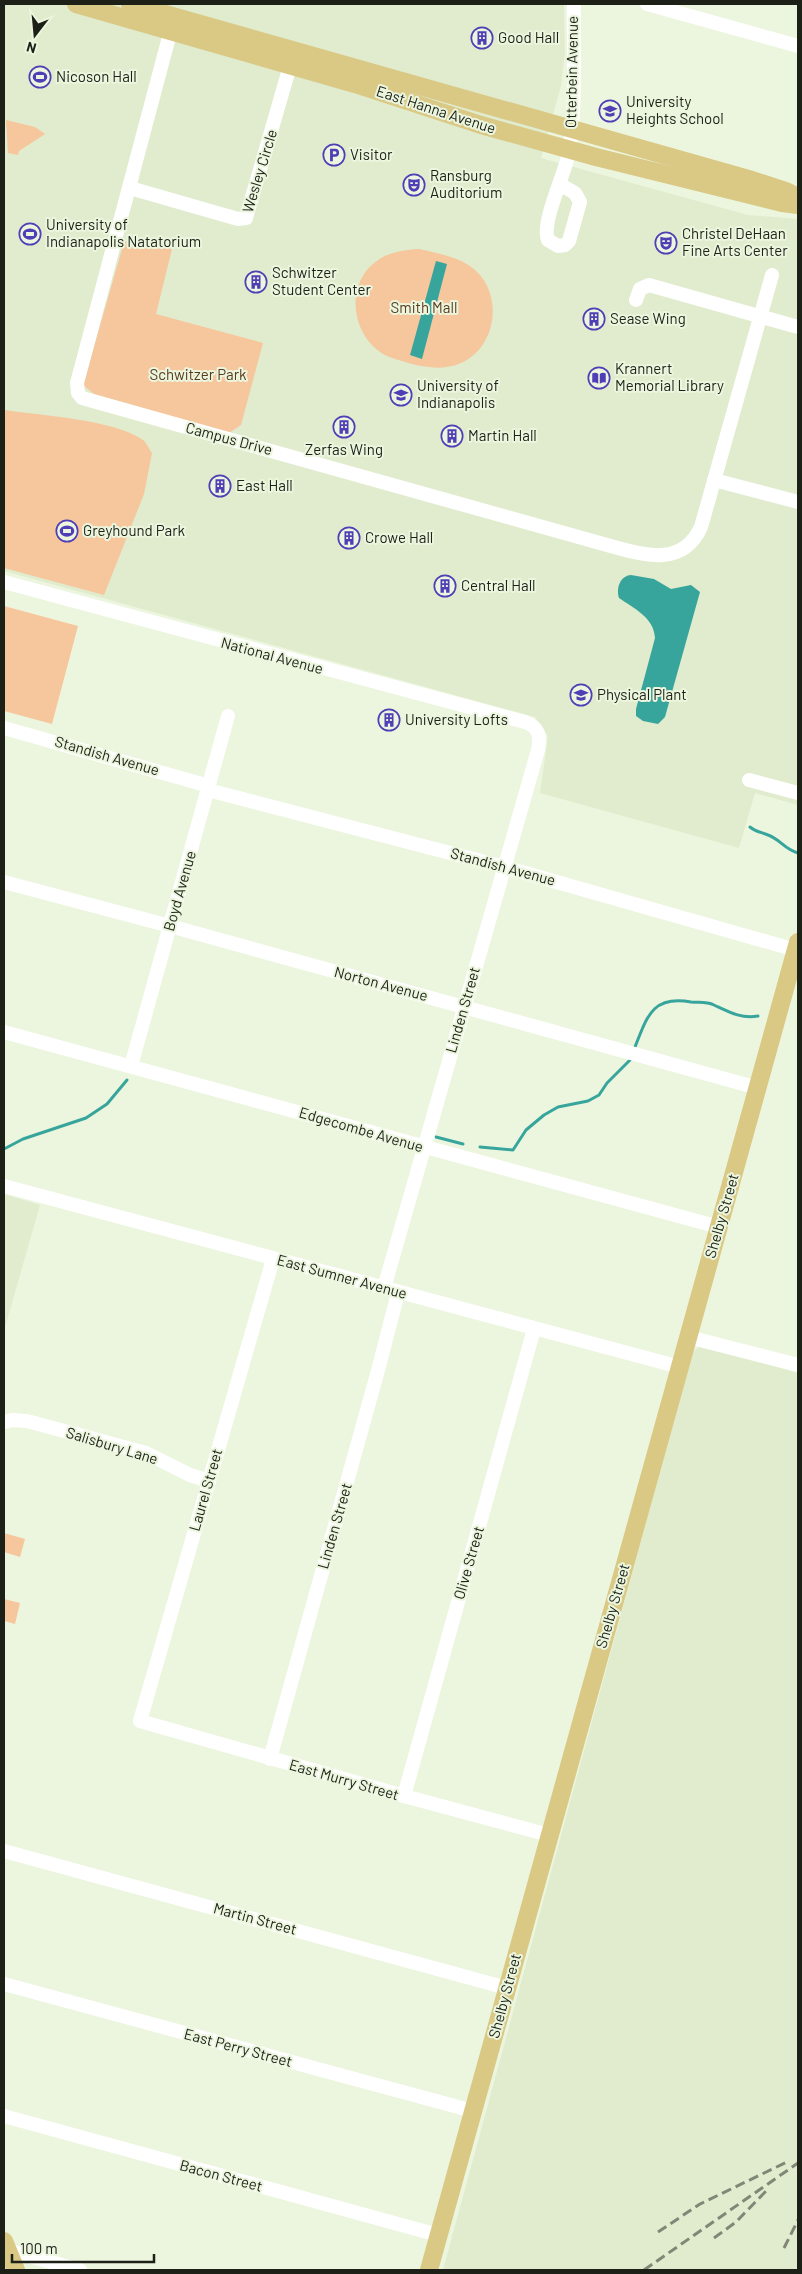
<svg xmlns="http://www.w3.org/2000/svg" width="802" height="2274" font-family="Barlow,sans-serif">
  <rect width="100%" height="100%" fill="#ecf6de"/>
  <g fill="#e0eccd">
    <polygon points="4,4 564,4 565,52 561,86 541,158 748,215 798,219 798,805 755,793 739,848 540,793 548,736 535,717 4,571"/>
    <polygon points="4,1194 40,1205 4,1331"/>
    <polygon points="700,1346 798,1373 798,2270 443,2270 692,1353"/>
  </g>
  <g fill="#f6c69d">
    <polygon points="6,120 35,127 45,134 19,151 18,155 8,153"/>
    <polygon points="134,239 172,249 156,314 263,343 241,425 229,433 94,394 83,385 124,242"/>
    <path d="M419 249C436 253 455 256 470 266 504 289 499 346 461 363 445 370 428 368 412 364 403 361 392 359 383 354 349 333 344 278 383 257 395 251 406 250 419 249Z"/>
    <path d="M4 410C39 415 116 420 143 440 147 443 149 449 152 453L144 494 104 595 4 568Z"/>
    <polygon points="4,606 78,626 52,724 4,711"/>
    <polygon points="4,1533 25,1539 20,1557 4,1552"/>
    <polygon points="4,1599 20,1603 15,1624 4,1621"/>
  </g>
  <g fill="#38a59d">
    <polygon points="436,261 447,264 422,359 410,355"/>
    <path d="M631 575 654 579 671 589 691 585 700 592 665 717 658 724 643 721 636 716V709L655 638C654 617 633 608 619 598 616 588 620 576 631 575Z"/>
  </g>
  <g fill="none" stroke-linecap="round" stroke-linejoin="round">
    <g stroke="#38a59d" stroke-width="3">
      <path d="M750 827C756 832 761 832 768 835 780 839 784 849 798 853"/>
      <path d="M635 1047C647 1017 652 995 691 1002 699 1003 706 1001 714 1005 729 1012 741 1019 758 1016"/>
      <polyline points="436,1137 463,1144"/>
      <polyline points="480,1147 513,1150 526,1130 544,1115 558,1107 588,1101 599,1095 607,1083 630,1060"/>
      <polyline points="4,1149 23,1139 86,1118 107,1104 127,1080"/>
    </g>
    <g stroke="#fff" stroke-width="14">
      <polyline points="647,4 798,46"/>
      <path d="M173 22 77 383 78 393 82 398 607 545C640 554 682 569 701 527L772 275"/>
      <path d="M561 185 575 193 580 202 569 241 565 245 558 246 548 240C541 223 564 176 568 156 577 111 573 50 574 4"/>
      <polyline points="130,188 238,219 246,218 290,66"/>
      <polyline points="636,300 640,289 649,285 798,327"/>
      <polyline points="714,480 798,502"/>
      <path d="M4 582 525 722C539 727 541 736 538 750L384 1288"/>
      <polyline points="4,728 209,786"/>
      <polyline points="749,780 798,793"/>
      <polyline points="208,790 504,867 796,950"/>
      <polyline points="4,882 170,926 758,1088"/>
      <polyline points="4,1032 719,1227"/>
      <polyline points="131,1066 228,716"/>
      <polyline points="4,1186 680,1367"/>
      <polyline points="273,1259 140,1721 404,1796 549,1835"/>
      <polyline points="688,1337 798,1365"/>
      <polyline points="4,1422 12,1420 27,1421 146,1453 190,1475 209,1481"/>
      <polyline points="270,1759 377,1374 398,1293"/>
      <polyline points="404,1796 534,1329"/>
      <polyline points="4,1851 507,1988"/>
      <polyline points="4,1984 473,2111"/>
      <polyline points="4,2116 438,2235"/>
      <polyline points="4,2249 80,2270"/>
    </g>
    <g stroke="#dac885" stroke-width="18">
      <polyline points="76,4 355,84 481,125 596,157 782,203 798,205"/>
      <polyline points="130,4 752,180 786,191 798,197"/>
      <polyline points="4,2241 16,2270"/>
      <polyline points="429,2270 798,942"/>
    </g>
    <g stroke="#808777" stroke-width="3" stroke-dasharray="10 5" stroke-linecap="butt">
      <polyline points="658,2232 700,2204 789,2161"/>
      <polyline points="714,2238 736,2222 768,2189"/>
      <polyline points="784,2248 798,2220"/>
      <polyline points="644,2270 798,2163"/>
    </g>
  </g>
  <defs>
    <g id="building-ring" transform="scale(1.125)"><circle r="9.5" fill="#ecf6de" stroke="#4f3eb6" stroke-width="1.5"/><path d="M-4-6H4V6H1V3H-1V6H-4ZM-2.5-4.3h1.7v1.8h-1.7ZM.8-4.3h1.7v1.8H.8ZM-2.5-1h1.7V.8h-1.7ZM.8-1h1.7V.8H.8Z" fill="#4f3eb6"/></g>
    <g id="stadium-ring" transform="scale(1.125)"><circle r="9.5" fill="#ecf6de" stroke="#4f3eb6" stroke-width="1.5"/><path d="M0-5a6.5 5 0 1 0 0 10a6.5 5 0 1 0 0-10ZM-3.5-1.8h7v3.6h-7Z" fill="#4f3eb6"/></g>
    <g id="school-ring" transform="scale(1.125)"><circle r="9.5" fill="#ecf6de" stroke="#4f3eb6" stroke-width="1.5"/><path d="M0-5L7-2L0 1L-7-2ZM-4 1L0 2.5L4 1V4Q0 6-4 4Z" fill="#4f3eb6"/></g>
    <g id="parking-ring" transform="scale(1.125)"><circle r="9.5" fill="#ecf6de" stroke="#4f3eb6" stroke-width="1.5"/><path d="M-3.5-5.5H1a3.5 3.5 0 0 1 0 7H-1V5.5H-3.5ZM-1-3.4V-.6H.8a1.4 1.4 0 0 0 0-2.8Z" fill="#4f3eb6"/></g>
    <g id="theatre-ring" transform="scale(1.125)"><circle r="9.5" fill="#ecf6de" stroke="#4f3eb6" stroke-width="1.5"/><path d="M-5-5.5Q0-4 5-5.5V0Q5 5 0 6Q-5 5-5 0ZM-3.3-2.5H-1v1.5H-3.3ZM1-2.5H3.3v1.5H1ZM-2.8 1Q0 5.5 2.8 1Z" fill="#4f3eb6"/></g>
    <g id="library-ring" transform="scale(1.125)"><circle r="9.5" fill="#ecf6de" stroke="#4f3eb6" stroke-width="1.5"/><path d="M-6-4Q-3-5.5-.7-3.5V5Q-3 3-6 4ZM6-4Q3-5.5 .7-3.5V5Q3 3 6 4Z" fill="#4f3eb6"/></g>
    <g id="university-ring" transform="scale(1.125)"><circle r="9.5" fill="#ecf6de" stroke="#4f3eb6" stroke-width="1.5"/><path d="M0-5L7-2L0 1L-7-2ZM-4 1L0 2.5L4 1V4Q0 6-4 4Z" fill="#4f3eb6"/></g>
  </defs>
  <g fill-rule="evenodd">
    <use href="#building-ring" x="482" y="38"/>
    <use href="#stadium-ring" x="40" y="77"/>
    <use href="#school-ring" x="610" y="111"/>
    <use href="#parking-ring" x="334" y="155"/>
    <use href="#theatre-ring" x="414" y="185"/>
    <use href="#stadium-ring" x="30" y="234"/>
    <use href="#theatre-ring" x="666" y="243"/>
    <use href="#building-ring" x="256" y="282"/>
    <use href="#building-ring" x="594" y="319"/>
    <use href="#library-ring" x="599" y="378"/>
    <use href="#university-ring" x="401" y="395"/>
    <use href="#building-ring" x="344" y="427"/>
    <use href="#building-ring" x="452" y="436"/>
    <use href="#building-ring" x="220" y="486"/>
    <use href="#stadium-ring" x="67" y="531"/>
    <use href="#building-ring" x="349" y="538"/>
    <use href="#building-ring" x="445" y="586"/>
    <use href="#university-ring" x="581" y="695"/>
    <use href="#building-ring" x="389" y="720"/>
  </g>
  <g text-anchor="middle" stroke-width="4" stroke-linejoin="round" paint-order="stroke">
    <g font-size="15" fill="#1c2017" stroke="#ecf6de" text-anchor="start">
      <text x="498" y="43">Good Hall</text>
      <text x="56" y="82">Nicoson Hall</text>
      <text x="626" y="107">University<tspan x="626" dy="17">Heights School</tspan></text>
      <text x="350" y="160">Visitor</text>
      <text x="430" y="181">Ransburg<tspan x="430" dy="17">Auditorium</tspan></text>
      <text x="46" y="230">University of<tspan x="46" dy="17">Indianapolis Natatorium</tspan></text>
      <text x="682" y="239">Christel DeHaan<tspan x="682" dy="17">Fine Arts Center</tspan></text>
      <text x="272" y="278">Schwitzer<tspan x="272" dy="17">Student Center</tspan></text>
      <text x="610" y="324">Sease Wing</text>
      <text x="615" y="374">Krannert<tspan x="615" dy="17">Memorial Library</tspan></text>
      <text x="417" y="391">University of<tspan x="417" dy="17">Indianapolis</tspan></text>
      <text x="468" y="441">Martin Hall</text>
      <text x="344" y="455" text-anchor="middle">Zerfas Wing</text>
      <text x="236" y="491">East Hall</text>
      <text x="83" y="536">Greyhound Park</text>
      <text x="365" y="543">Crowe Hall</text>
      <text x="461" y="591">Central Hall</text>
      <text x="597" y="700">Physical Plant</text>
      <text x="405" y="725">University Lofts</text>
    </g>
    <g font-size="15" fill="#1c2017" stroke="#ecf6de">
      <text transform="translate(572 72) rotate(-89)" y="5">Otterbein Avenue</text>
      <text transform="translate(436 110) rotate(18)" y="5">East Hanna Avenue</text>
      <text transform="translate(260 171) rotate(-73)" y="5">Wesley Circle</text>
      <text transform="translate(229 439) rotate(15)" y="5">Campus Drive</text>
      <text transform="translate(272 656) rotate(15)" y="5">National Avenue</text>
      <text transform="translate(107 756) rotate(16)" y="5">Standish Avenue</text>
      <text transform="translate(503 867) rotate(15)" y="5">Standish Avenue</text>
      <text transform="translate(180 891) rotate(-74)" y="5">Boyd Avenue</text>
      <text transform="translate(381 984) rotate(15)" y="5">Norton Avenue</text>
      <text transform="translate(463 1010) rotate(-74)" y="5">Linden Street</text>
      <text transform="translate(361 1130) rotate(16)" y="5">Edgecombe Avenue</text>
      <text transform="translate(722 1216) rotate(-74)" y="5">Shelby Street</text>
      <text transform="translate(342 1277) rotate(15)" y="5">East Sumner Avenue</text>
      <text transform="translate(112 1446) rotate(17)" y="5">Salisbury Lane</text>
      <text transform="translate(206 1490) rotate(-74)" y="5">Laurel Street</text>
      <text transform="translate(335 1526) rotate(-74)" y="5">Linden Street</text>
      <text transform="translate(469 1563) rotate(-74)" y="5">Olive Street</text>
      <text transform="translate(613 1606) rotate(-74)" y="5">Shelby Street</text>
      <text transform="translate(344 1780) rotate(16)" y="5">East Murry Street</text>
      <text transform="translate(255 1919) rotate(15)" y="5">Martin Street</text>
      <text transform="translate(505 1996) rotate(-75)" y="5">Shelby Street</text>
      <text transform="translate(238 2048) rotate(15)" y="5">East Perry Street</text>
      <text transform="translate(221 2176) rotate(15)" y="5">Bacon Street</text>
    </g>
    <g font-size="15" fill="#593a1e" stroke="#ecf6de">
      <text x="424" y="313">Smith Mall</text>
      <text x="198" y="380">Schwitzer Park</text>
    </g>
  </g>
  <rect width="802" height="2274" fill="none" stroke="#1c2017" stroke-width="10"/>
  <g transform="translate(35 35) rotate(196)" stroke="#ecf6de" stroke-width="4" paint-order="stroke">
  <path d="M0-4L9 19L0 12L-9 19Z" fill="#1c2017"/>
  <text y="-8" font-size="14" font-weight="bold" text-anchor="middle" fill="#1c2017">N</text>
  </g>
  <path d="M12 2254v8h142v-8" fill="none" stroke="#1c2017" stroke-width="2.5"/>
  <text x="20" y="2254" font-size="15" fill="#1c2017" stroke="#ecf6de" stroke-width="4" paint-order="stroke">100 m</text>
</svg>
